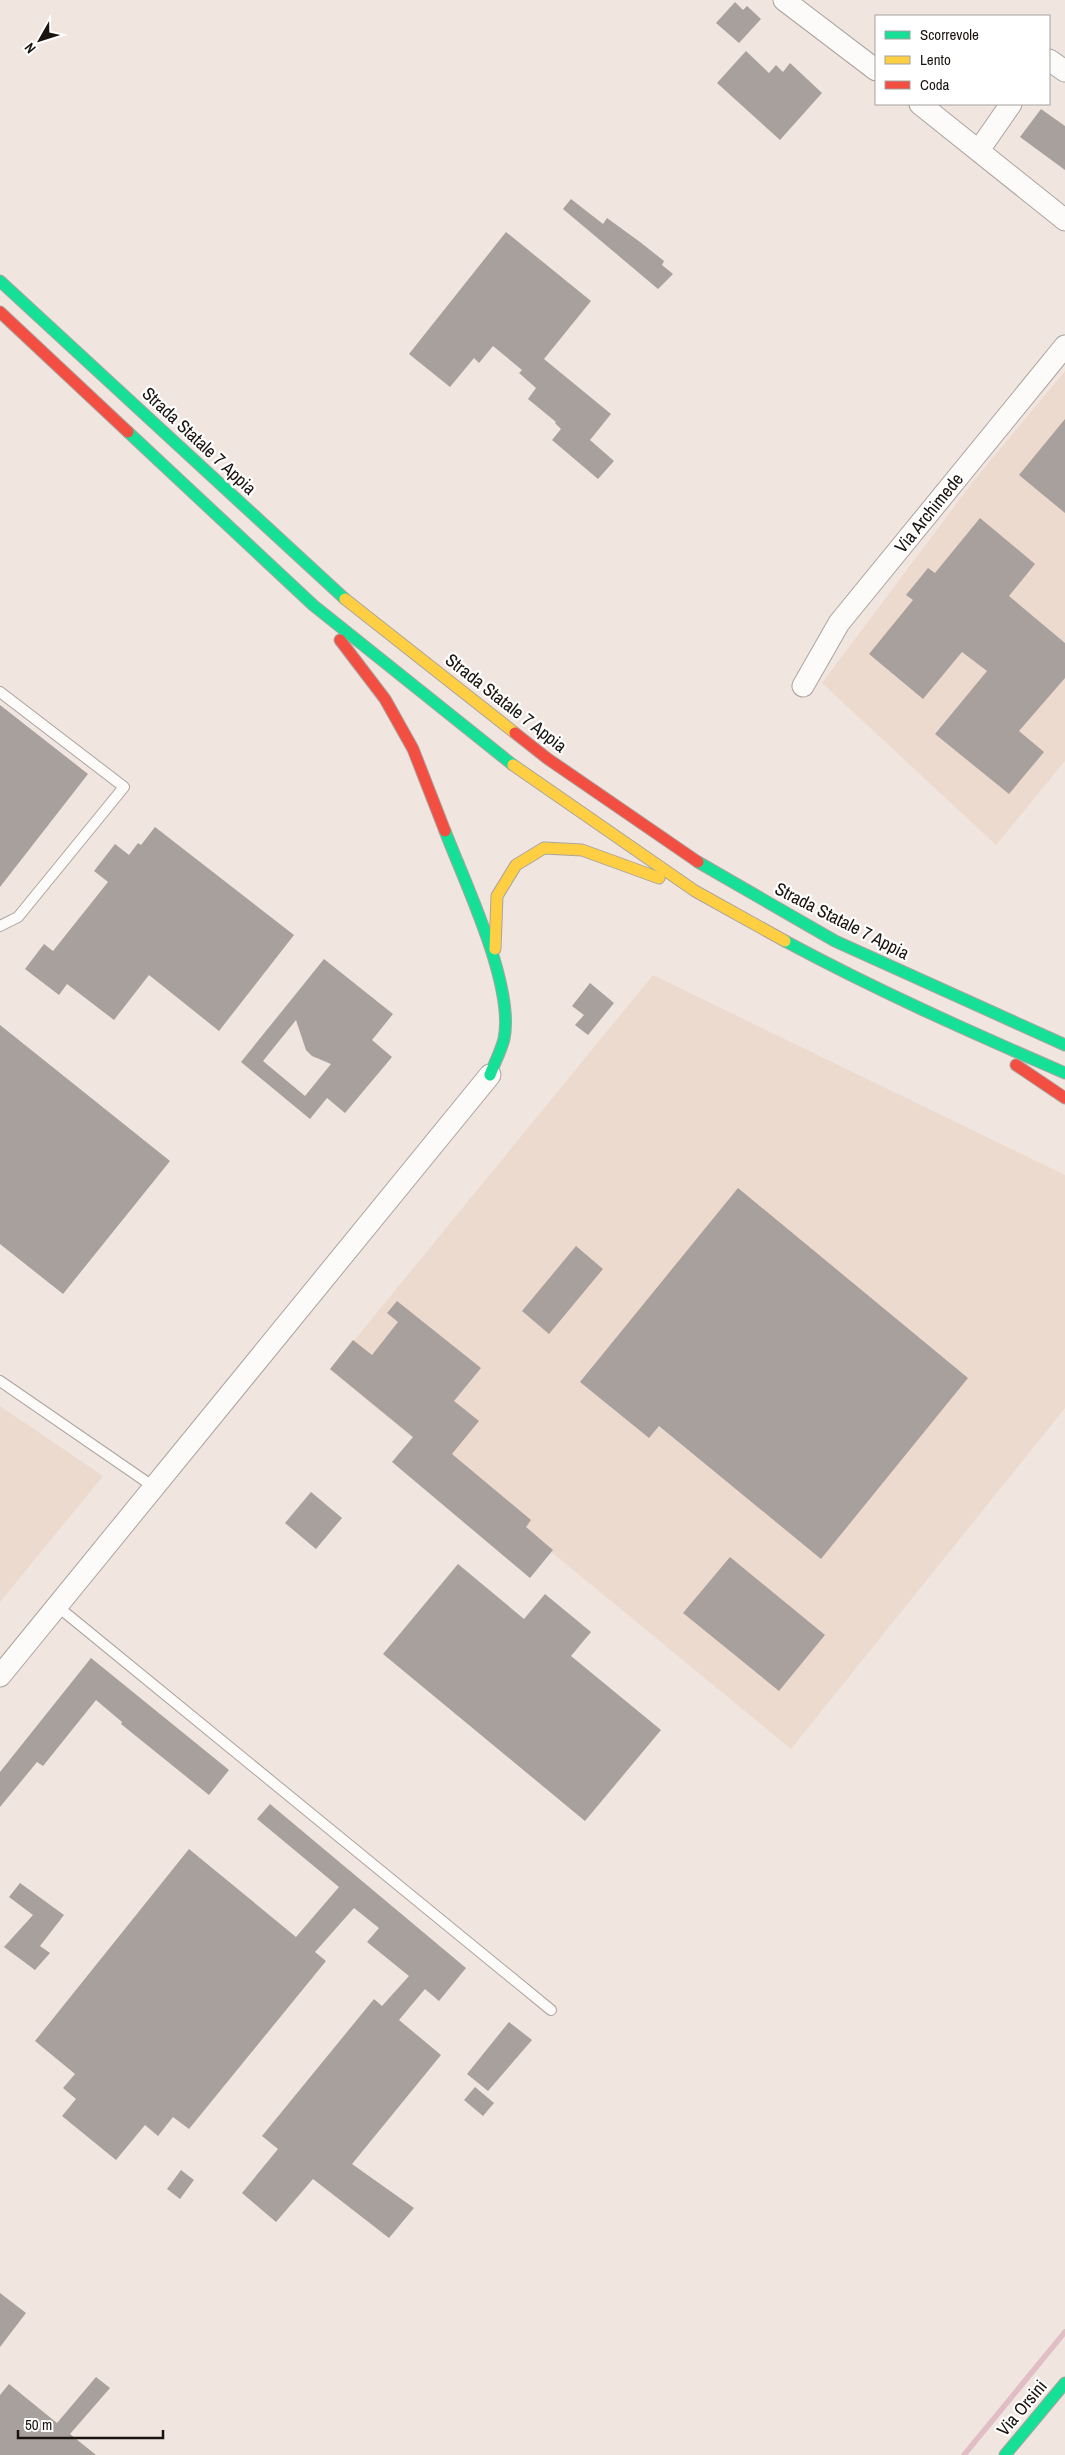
<svg xmlns="http://www.w3.org/2000/svg" width="1065" height="2455" font-family="'Archivo Narrow',sans-serif">
  <rect width="100%" height="100%" fill="#f0e5df"/>
  <g fill="#eddacf">
    <polygon points="1065,371 1065,761 996,845 822,683 975,479"/>
    <polygon points="653,975 1065,1175 1065,1408 791,1749 330,1370"/>
    <polygon points="0,1406 103,1476 0,1602"/>
  </g>
  <g fill="none" stroke-linecap="round" stroke-linejoin="round">
    <polyline stroke="#e1bec6" stroke-width="5.5" points="964,2455 1065,2332"/>
  </g>
  <g fill="#a8a09c" fill-rule="evenodd">
    <polygon points="735,2 743,10 747,6 761,19 739,43 716,23"/>
    <polygon points="746,51 769,73 776,65 783,72 790,63 822,93 780,140 717,83"/>
    <polygon points="1041,109 1065,126 1065,170 1020,137"/>
    <polygon points="571,199 603,224 607,218 640,242 664,261 662,265 673,274 658,289 563,209"/>
    <polygon points="506,232 591,301 544,359 611,414 590,440 614,461 598,479 552,440 561,429 555,423 556,422 528,399 536,388 519,373 522,370 493,346 479,363 474,358 450,387 409,354"/>
    <polygon points="1065,419 1065,513 1019,475"/>
    <polygon points="980,518 1035,564 1009,596 1065,643 1065,678 1019,731 1044,752 1009,794 935,734 987,671 962,652 923,699 869,654 913,600 906,595 928,568 935,573"/>
    <polygon points="0,705 88,774 0,887"/>
    <polygon points="155,827 294,935 219,1031 149,975 114,1020 67,984 59,995 25,969 44,944 53,951 108,882 94,871 115,844 129,855 138,843 141,845"/>
    <path d="M324 959 393 1014 372 1040 392 1057 345 1113 327 1098 310 1119 241 1062ZM296 1020 306 1050 312 1056 331 1064 305 1096 263 1061Z"/>
    <polygon points="590,983 614,1003 588,1035 575,1025 584,1015 572,1006"/>
    <polygon points="0,1025 170,1161 63,1294 0,1244"/>
    <polygon points="738,1188 968,1378 821,1559 659,1426 649,1438 580,1382"/>
    <polygon points="576,1246 603,1269 549,1334 522,1311"/>
    <polygon points="397,1301 481,1368 454,1401 479,1421 452,1454 531,1520 526,1527 553,1550 530,1578 392,1462 413,1437 330,1369 353,1340 372,1355 398,1322 387,1313"/>
    <polygon points="311,1492 342,1518 316,1549 285,1523"/>
    <polygon points="730,1557 825,1635 779,1691 683,1613"/>
    <polygon points="458,1564 524,1619 545,1594 591,1632 571,1656 661,1730 585,1821 383,1654"/>
    <polygon points="91,1658 229,1770 209,1795 121,1724 122,1722 96,1700 43,1766 37,1762 0,1807 0,1772"/>
    <polygon points="270,1804 466,1968 439,2001 425,1989 399,2020 441,2055 352,2164 414,2208 389,2238 313,2179 276,2222 242,2193 278,2149 262,2136 374,1999 382,2006 409,1976 367,1942 379,1928 354,1908 315,1952 326,1961 189,2129 173,2117 158,2136 145,2125 116,2160 62,2116 76,2099 63,2088 75,2074 35,2041 189,1849 296,1937 339,1887 257,1819"/>
    <polygon points="20,1883 64,1915 40,1946 50,1953 35,1970 4,1947 33,1915 9,1897"/>
    <polygon points="509,2022 532,2040 488,2091 467,2074"/>
    <polygon points="475,2087 494,2103 483,2116 464,2100"/>
    <polygon points="181,2170 194,2180 180,2199 167,2189"/>
    <polygon points="0,2293 26,2313 0,2347"/>
    <polygon points="96,2377 110,2388 70,2434 96,2455 0,2455 0,2395 9,2384 57,2423"/>
  </g>
  <g fill="none" stroke-linecap="round" stroke-linejoin="round">
    <g stroke="#aba49f" stroke-width="12">
      <g id="lane">
        <polyline points="0,692 124,787 18,917 0,926"/>
        <polyline points="0,1381 154,1487"/>
        <polyline points="57,1606 551,2010"/>
      </g>
    </g>
    <g stroke="#aba49f" stroke-width="23">
      <g id="street">
        <polyline points="784,0 876,70"/>
        <polyline points="1049,60 1065,71"/>
        <polyline points="920,104 1065,220"/>
        <polyline points="979,150 1011,104"/>
        <polyline points="803,686 839,623 1065,346"/>
        <polyline points="0,1676 490,1075"/>
      </g>
    </g>
    <g stroke="#aba49f" stroke-width="13">
      <g id="fast">
        <polyline points="0,281 345,599"/>
        <polyline points="128,432 313,605 513,765"/>
        <path d="M445 831C465 883 515 986 504 1039 501 1051 494 1064 490 1075"/>
        <polyline points="698,862 835,941 1065,1045"/>
        <path d="M785 941C876 990 970 1032 1065 1073"/>
        <polyline points="1005,2455 1065,2383"/>
      </g>
    </g>
    <g stroke="#aba49f" stroke-width="13">
      <g id="slow">
        <polyline points="345,599 515,733"/>
        <polyline points="513,765 695,891 785,941"/>
        <polyline points="495,949 497,896 516,865 544,848 582,850 659,878"/>
      </g>
    </g>
    <g stroke="#aba49f" stroke-width="13">
      <g id="jam">
        <polyline points="0,312 128,432"/>
        <polyline points="340,640 385,699 413,749 445,831"/>
        <polyline points="515,733 548,759 698,862"/>
        <polyline points="1016,1065 1065,1098"/>
      </g>
    </g>
    <use href="#lane" stroke="#fdfbfa" stroke-width="10"/>
    <use href="#street" stroke="#fdfbfa" stroke-width="21"/>
    <use href="#fast" stroke="#16e098" stroke-width="11"/>
    <use href="#slow" stroke="#ffcf43" stroke-width="11"/>
    <use href="#jam" stroke="#f24e42" stroke-width="11"/>
  </g>
  <g text-anchor="middle" stroke-width="4.5" stroke-linejoin="round" paint-order="stroke">
    <g font-size="18" fill="#1a1410" stroke="#fff">
      <text transform="translate(199 441) rotate(43)" y="6">Strada Statale 7 Appia</text>
      <text transform="translate(929 513) rotate(-51)" y="6">Via Archimede</text>
      <text transform="translate(506 703) rotate(38)" y="6">Strada Statale 7 Appia</text>
      <text transform="translate(842 921) rotate(27)" y="6">Strada Statale 7 Appia</text>
      <text transform="translate(1022 2408) rotate(-50)" y="6">Via Orsini</text>
    </g>
  </g>
  <rect x="875" y="15" width="175" height="90" fill="#ffffff" stroke="#a3a19f"/>
  <rect x="885" y="31" width="25" height="8" fill="#16e098" stroke="#a3a19f"/>
  <text x="920" y="40" font-size="15" fill="#1a1410">Scorrevole</text>
  <rect x="885" y="56" width="25" height="8" fill="#ffcf43" stroke="#a3a19f"/>
  <text x="920" y="65" font-size="15" fill="#1a1410">Lento</text>
  <rect x="885" y="81" width="25" height="8" fill="#f24e42" stroke="#a3a19f"/>
  <text x="920" y="90" font-size="15" fill="#1a1410">Coda</text>
  <g transform="translate(40 40) rotate(231)" stroke="#ffffff" stroke-width="4" paint-order="stroke">
  <path d="M0-4L9 19L0 12L-9 19Z" fill="#1a1410"/>
  <text y="-8" font-size="14" font-weight="bold" text-anchor="middle" fill="#1a1410">N</text>
  </g>
  <path d="M18 2430v8h145v-8" fill="none" stroke="#1a1410" stroke-width="2.5"/>
  <text x="25" y="2430" font-size="15" fill="#1a1410" stroke="#ffffff" stroke-width="4" paint-order="stroke">50 m</text>
</svg>
